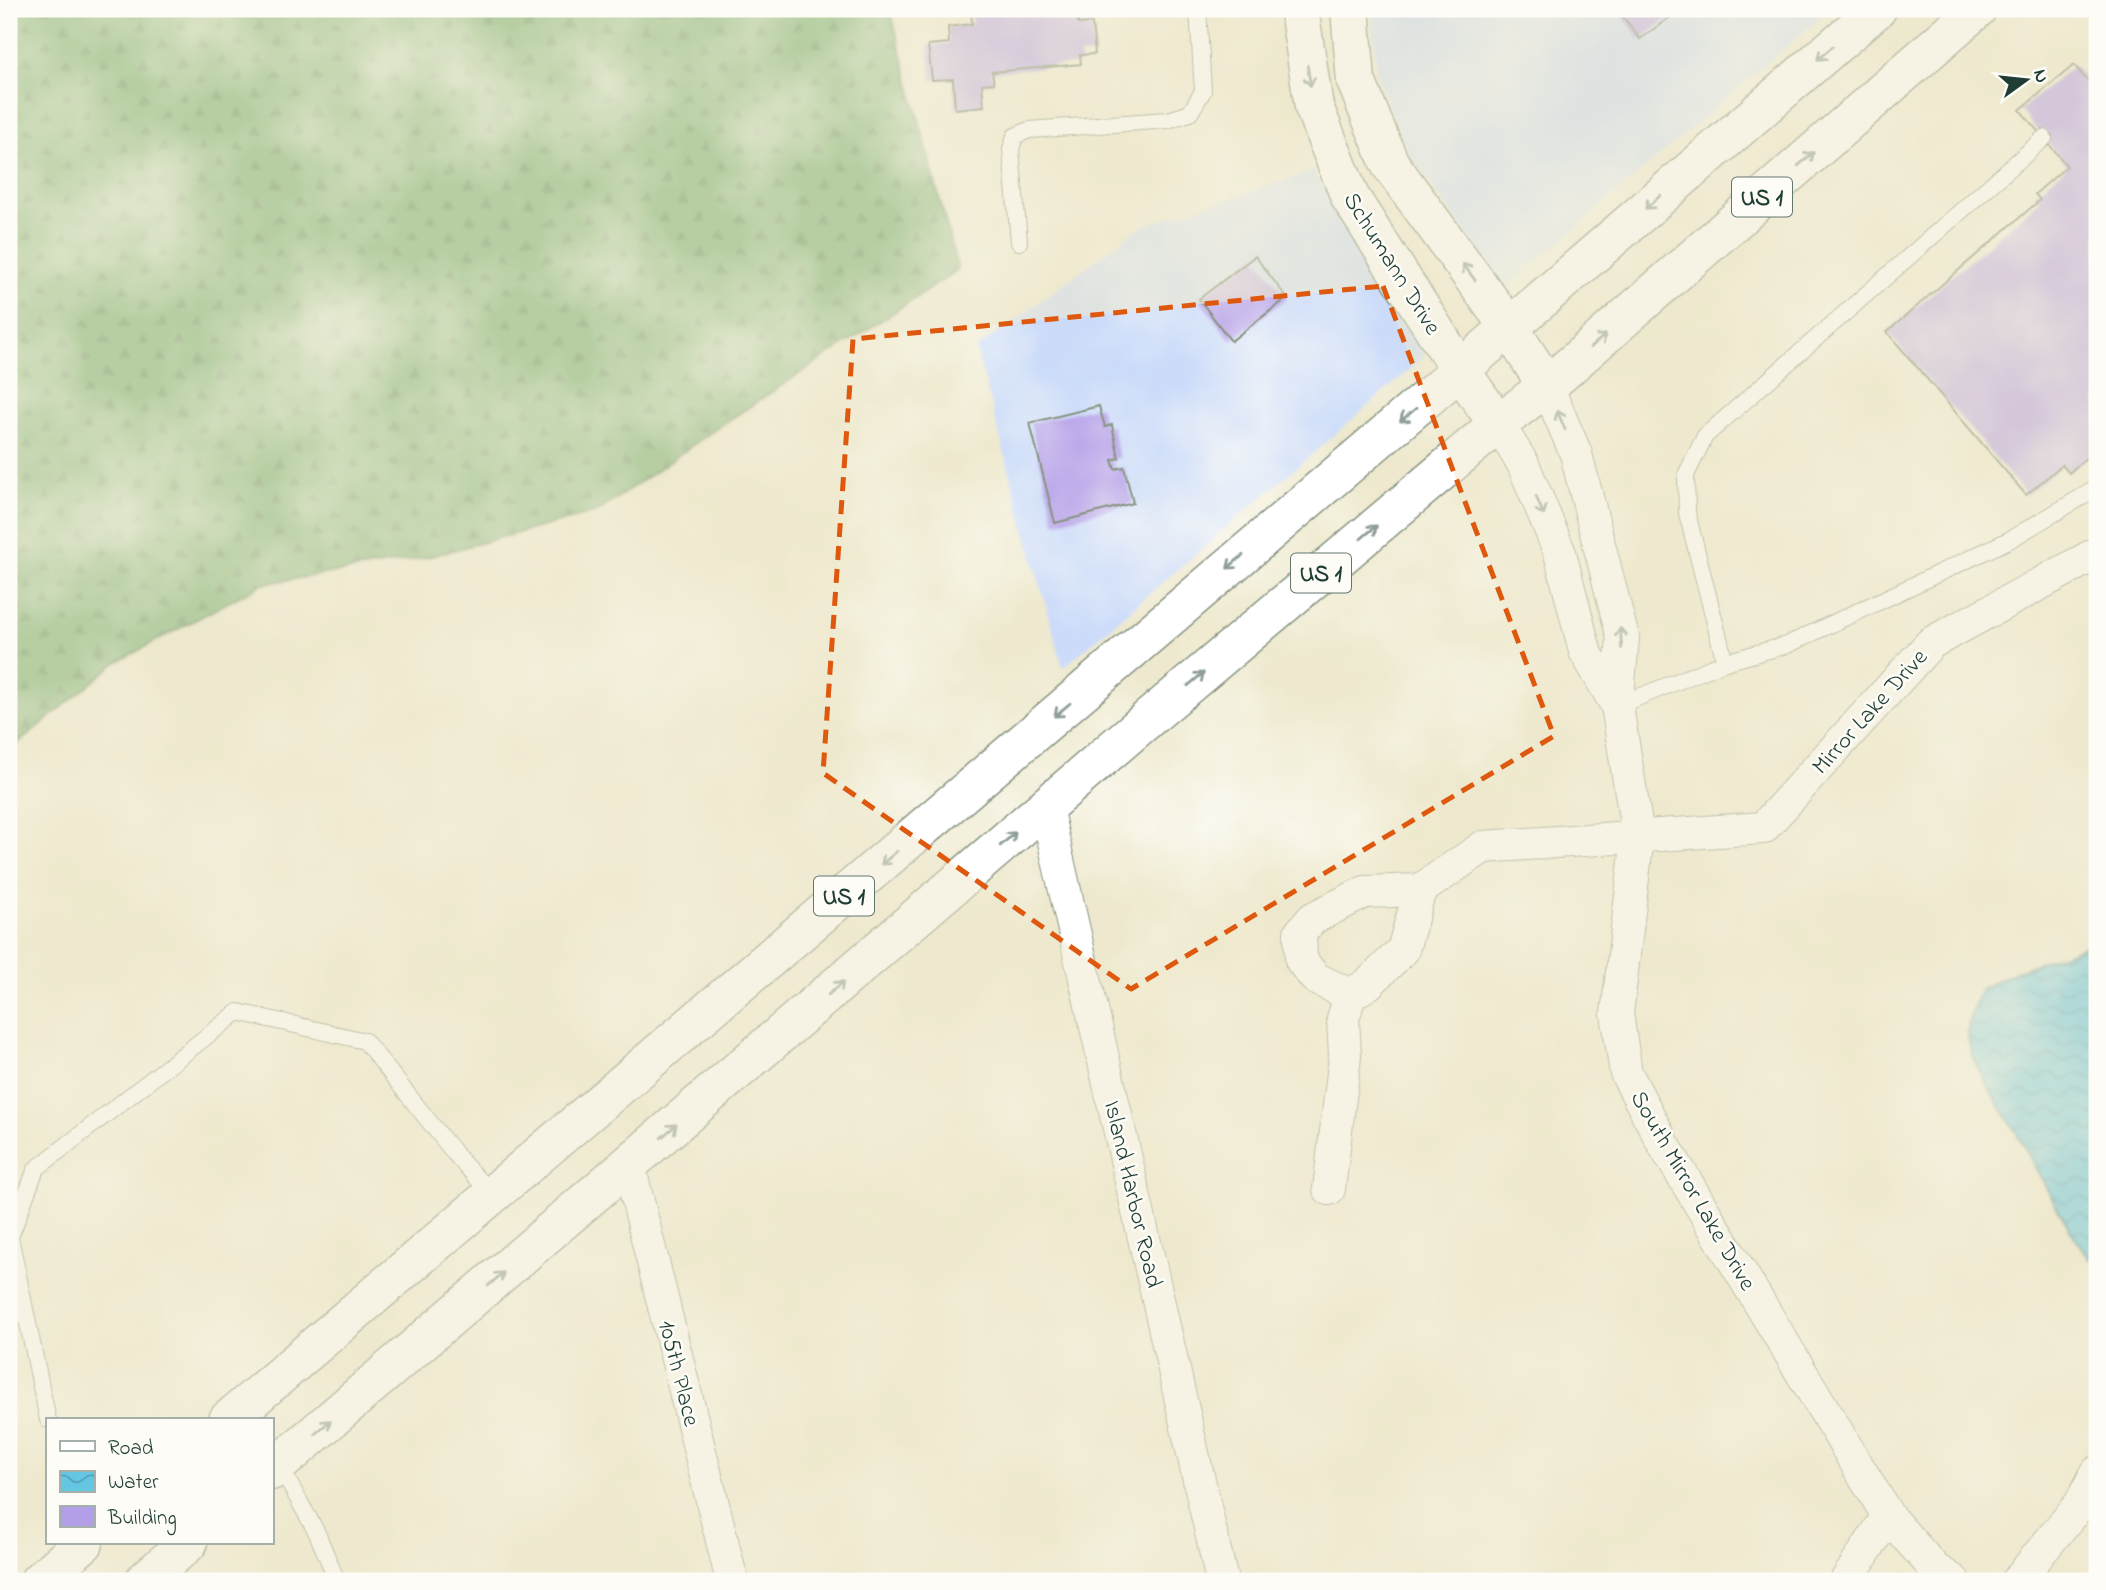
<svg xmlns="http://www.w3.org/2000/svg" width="2106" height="1590" font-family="'Indie Flower',sans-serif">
  <defs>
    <pattern id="forest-firs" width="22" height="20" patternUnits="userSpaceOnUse" patternTransform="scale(1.75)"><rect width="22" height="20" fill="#72ad6d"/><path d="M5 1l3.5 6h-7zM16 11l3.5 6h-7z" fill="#5d8e5a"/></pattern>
    <pattern id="water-waves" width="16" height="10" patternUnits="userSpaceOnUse" patternTransform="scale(1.75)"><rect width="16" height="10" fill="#65c6e3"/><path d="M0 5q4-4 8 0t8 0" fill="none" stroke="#53a2b9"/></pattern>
  </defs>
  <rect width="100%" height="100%" fill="#fdfcf7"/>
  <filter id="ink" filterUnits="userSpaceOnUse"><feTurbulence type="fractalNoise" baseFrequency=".0143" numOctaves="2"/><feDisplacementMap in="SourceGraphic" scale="14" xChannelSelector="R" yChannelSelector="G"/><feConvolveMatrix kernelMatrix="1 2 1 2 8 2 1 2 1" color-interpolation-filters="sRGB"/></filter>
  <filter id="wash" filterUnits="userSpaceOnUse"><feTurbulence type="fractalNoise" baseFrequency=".00686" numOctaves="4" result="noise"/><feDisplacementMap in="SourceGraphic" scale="28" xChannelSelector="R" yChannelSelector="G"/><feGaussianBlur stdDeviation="1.57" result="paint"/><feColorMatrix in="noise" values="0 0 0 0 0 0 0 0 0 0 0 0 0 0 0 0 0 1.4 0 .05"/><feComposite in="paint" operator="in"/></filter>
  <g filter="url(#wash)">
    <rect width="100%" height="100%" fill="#eee9ce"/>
    <g fill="#cbdbf9">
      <polygon points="1371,9 1830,9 1506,288 1408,154 1377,76"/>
      <polygon points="1314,171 1350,238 1426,356 1063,668 976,349 1140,227"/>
    </g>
    <polygon fill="url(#forest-firs)" stroke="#487550" stroke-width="2" points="9,9 890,9 958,270 723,424 597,512 420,559 262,584 117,662 9,751"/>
    <path fill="url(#water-waves)" stroke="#42828c" stroke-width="2" d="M2097 937V1256L2090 1260C2061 1219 2040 1174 2015 1130 2001 1106 1968 1062 1968 1034 1967 1019 1976 1003 1981 988L2025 968 2083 947Z"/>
    <g id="blocks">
      <g fill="#b39ee8">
        <polygon points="971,9 1068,9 1064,13 1077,12 1078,24 1092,23 1095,54 1080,55 1081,64 992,72 994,83 982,84 984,106 955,109 953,79 932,80 928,45 949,43 948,27 972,24"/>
        <polygon points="1617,9 1681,9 1640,39"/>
        <polygon points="2074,65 2097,92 2097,448 2069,473 2062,465 2026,495 1887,332 2040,200 2035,194 2067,166 2020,110"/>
        <polygon points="1255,256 1287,298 1231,341 1199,299"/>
        <polygon points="1099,406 1105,427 1112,425 1119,458 1112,460 1115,469 1124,467 1133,503 1055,523 1030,423"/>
      </g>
    </g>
  </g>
  <g filter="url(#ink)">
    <use href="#blocks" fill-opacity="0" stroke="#869381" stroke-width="2"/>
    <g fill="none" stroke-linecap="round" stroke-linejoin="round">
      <g stroke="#869381" stroke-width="18">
        <g id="lane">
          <polyline points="1019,242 1011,149 1015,136 1029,130 1168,120 1190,113 1203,91 1198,9"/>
          <polyline points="1725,662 1687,513 1686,475 1705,436 2044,138"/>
          <polyline points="1617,706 1725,662 1787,645 2009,540 2097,488"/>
          <polyline points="48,1420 10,1237 36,1169 238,1012 365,1041 455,1154 493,1196"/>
          <polyline points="279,1465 317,1533 337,1581"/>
        </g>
      </g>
      <g stroke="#869381" stroke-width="34">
        <g id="street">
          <polyline points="1547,386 1576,454 1623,638 1617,706 1638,836 1617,1014 1626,1073 1664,1145 1888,1516 1935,1569 1954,1581"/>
          <polyline points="1498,424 1523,464 1560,553 1585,651 1617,706"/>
          <polyline points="1046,807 1222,1581"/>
          <polyline points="1350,995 1315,978 1301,960 1300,933 1313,918 1365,892 1420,890 1483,847 1763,828 1931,643 2097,553"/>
          <polyline points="629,1165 732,1581"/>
          <polyline points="1329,1189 1345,1056 1343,1019 1350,995 1368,984 1403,950 1420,890"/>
          <polyline points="1846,1581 1888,1516"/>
          <polyline points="2017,1581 2080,1504 2097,1472"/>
        </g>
      </g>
      <g stroke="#869381" stroke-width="41">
        <g id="secondary">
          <polyline points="1299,9 1314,107 1350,197 1460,370 1498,424"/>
          <polyline points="1350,9 1356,81 1390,164 1509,327 1547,386"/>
        </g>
      </g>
      <g stroke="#869381" stroke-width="41">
        <g id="primary">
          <polyline points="228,1420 1460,370 1877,9"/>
          <polyline points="271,1471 1143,723 1498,424 1547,386 1977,9"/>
          <polyline points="39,1581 84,1543"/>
          <polyline points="144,1581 188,1543"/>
        </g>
      </g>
      <use href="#lane" stroke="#fff" stroke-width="16"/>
      <use href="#street" stroke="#fff" stroke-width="32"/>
      <use href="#secondary" stroke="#fff" stroke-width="38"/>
      <use href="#primary" stroke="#fff" stroke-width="38"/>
    </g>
    <defs><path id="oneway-shaft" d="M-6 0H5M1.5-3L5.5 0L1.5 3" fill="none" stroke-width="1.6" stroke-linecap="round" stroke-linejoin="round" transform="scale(1.75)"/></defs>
    <g stroke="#8f9e9a">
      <use href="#oneway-shaft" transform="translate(1825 53) rotate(139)"/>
      <use href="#oneway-shaft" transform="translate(1309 76) rotate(81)"/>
      <use href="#oneway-shaft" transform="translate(1806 159) rotate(-41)"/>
      <use href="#oneway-shaft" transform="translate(1653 202) rotate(139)"/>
      <use href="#oneway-shaft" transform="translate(1469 272) rotate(-126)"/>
      <use href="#oneway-shaft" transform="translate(1598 341) rotate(-41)"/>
      <use href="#oneway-shaft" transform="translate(1408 415) rotate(140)"/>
      <use href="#oneway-shaft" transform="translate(1561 420) rotate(-113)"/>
      <use href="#oneway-shaft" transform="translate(1540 506) rotate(68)"/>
      <use href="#oneway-shaft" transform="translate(1369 532) rotate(-40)"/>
      <use href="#oneway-shaft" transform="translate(1235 562) rotate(140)"/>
      <use href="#oneway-shaft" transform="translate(1621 638) rotate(-94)"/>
      <use href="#oneway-shaft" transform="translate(1196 679) rotate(-40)"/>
      <use href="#oneway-shaft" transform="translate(1062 710) rotate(140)"/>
      <use href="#oneway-shaft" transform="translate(1008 839) rotate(-41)"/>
      <use href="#oneway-shaft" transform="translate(889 858) rotate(140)"/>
      <use href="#oneway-shaft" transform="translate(836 988) rotate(-41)"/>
      <use href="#oneway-shaft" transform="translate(669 1131) rotate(-41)"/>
      <use href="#oneway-shaft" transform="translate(496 1279) rotate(-41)"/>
      <use href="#oneway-shaft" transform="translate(323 1427) rotate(-41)"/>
    </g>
  </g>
  <path d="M0 0H2106V1590H0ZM1383 286 1554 736 1131 989 823 773 853 339Z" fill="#eee9ce" fill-opacity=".55" fill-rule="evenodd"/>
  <path fill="none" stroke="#de580e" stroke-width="5" stroke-dasharray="14 9" stroke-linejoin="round" d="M1383 286 1554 736 1131 989 823 773 853 339Z"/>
  <g text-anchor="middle" stroke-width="5" stroke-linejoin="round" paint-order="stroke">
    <g fill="#fdfcf7" stroke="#62766e" stroke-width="2">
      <rect x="1732" y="177.5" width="60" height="39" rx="5"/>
      <rect x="1291" y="553.5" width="60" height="39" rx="5"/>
      <rect x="814" y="876.5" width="60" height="39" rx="5"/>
    </g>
    <g font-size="23" font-weight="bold" fill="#1f3d34">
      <text x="1762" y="205">US 1</text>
      <text x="1321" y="581">US 1</text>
      <text x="844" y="904">US 1</text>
    </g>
    <g font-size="24" fill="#1f3d34" stroke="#fdfcf7">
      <text transform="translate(1393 263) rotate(58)" y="8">Schumann Drive</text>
      <text transform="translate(1869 711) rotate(-48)" y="8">Mirror Lake Drive</text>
      <text transform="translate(1694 1190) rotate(60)" y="8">South Mirror Lake Drive</text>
      <text transform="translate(1134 1194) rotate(77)" y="8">Island Harbor Road</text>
      <text transform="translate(680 1373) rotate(76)" y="8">105th Place</text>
    </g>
  </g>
  <rect width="2106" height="1590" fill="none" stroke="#fdfcf7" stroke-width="35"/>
  <rect x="46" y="1418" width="228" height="126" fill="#fdfcf7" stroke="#a4b0a9" stroke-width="2"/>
  <rect x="60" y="1441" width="35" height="10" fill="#ffffff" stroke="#a4b0a9" stroke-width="2"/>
  <text x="108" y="1454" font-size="21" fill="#1f3d34">Road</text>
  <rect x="60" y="1471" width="35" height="21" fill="url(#water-waves)" stroke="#a4b0a9" stroke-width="2"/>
  <text x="108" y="1488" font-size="21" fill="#1f3d34">Water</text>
  <rect x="60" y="1506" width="35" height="21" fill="#b39ee8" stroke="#a4b0a9" stroke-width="2"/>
  <text x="108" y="1524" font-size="21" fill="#1f3d34">Building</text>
  <g transform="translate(2026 80) rotate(75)" stroke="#fdfcf7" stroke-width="5" paint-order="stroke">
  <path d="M0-5L12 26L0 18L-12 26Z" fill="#1f3d34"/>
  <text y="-10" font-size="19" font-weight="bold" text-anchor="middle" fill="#1f3d34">N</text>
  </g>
</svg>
